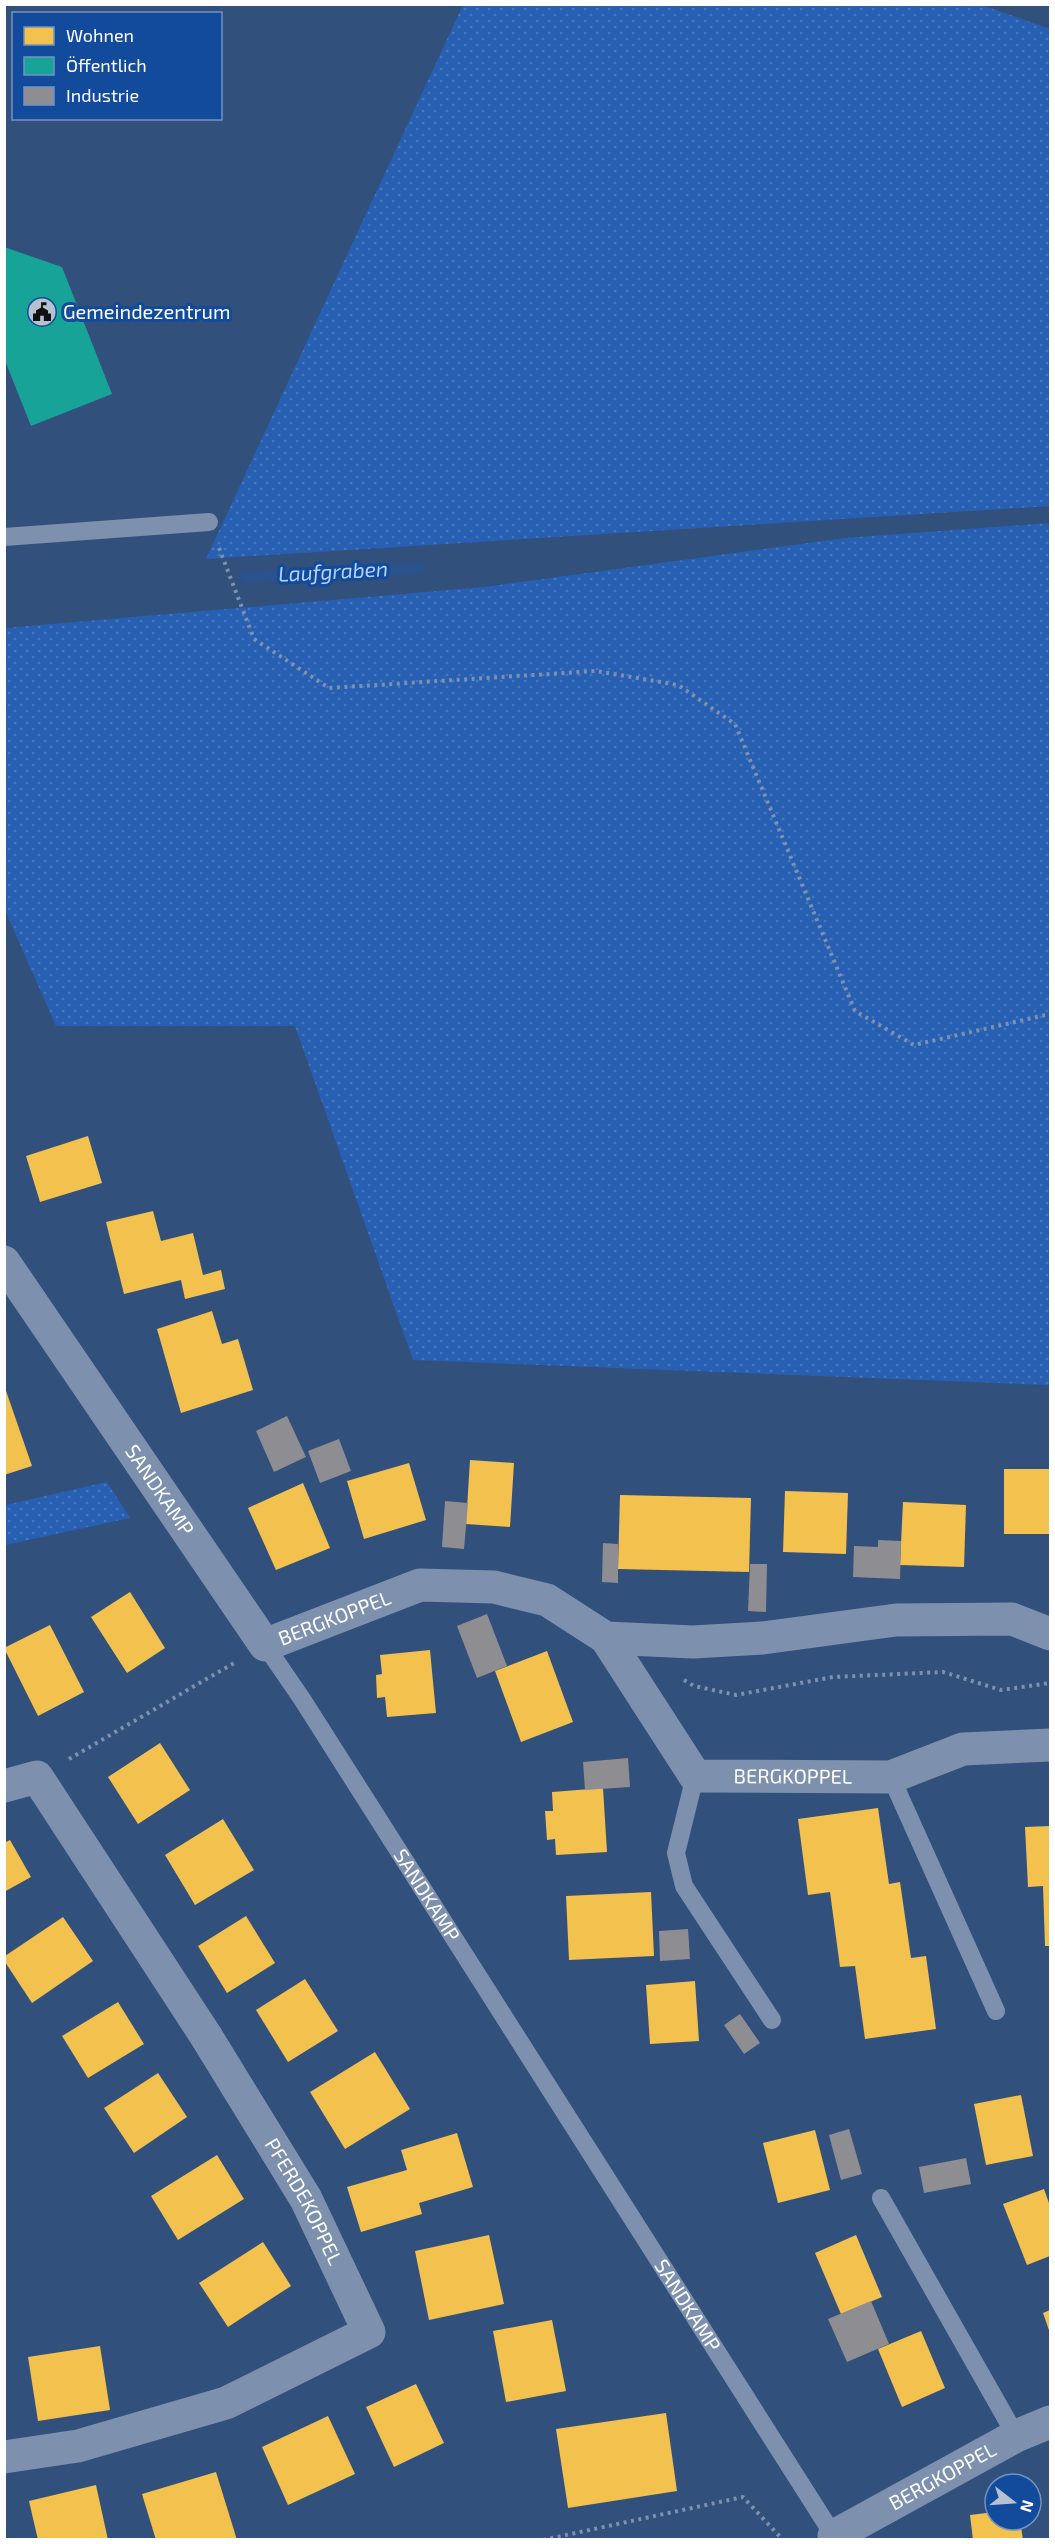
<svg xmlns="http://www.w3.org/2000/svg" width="1055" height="2544" font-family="'Exo 2',sans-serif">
  <defs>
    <pattern id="grass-dots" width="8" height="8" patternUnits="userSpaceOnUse" patternTransform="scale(1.5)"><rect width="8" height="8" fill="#2760b2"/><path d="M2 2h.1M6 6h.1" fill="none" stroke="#4778be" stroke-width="1.8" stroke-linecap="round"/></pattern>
  </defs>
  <rect width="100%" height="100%" fill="#32507c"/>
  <g fill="url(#grass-dots)">
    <polygon points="982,5 1050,29 1050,506 206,559 463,5"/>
    <polygon points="1050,523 1050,1385 413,1360 295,1026 56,1026 5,910 5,628 484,587 845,538"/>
    <polygon points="107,1482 130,1518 5,1545 5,1505"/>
  </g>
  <g fill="#f2c14e">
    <polygon points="88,1136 102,1183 40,1202 26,1156"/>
    <polygon points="153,1211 161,1241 193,1233 203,1275 221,1270 225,1289 185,1299 181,1280 124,1294 106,1222"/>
    <polygon points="212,1311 222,1344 238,1339 253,1390 181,1413 157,1329"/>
    <polygon points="4,1385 32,1466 4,1475"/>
    <polygon points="470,1460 514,1463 510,1527 466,1524"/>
    <polygon points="409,1463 426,1520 364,1539 347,1481"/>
    <rect x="1004" y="1469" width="46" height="65"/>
    <polygon points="303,1483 330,1548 276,1570 248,1508"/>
    <polygon points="785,1491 848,1493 846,1554 783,1552"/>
    <polygon points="620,1495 751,1498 749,1572 618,1569"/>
    <polygon points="903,1502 966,1505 964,1567 900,1565"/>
    <polygon points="130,1592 165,1648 127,1673 91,1617"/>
    <polygon points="50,1625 84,1692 38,1716 4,1648"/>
    <polygon points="430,1650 436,1713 387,1717 385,1697 377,1698 376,1675 382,1674 380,1655"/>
    <polygon points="547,1651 573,1722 521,1742 495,1671"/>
    <polygon points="160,1743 190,1790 138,1824 108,1777"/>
    <polygon points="603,1788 607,1852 556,1855 555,1839 547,1840 545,1811 553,1811 552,1792"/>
    <polygon points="878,1808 889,1884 900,1882 911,1958 926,1956 936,2029 865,2039 855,1966 840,1967 830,1892 808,1895 798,1819"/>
    <polygon points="223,1819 254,1870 195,1905 165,1855"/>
    <polygon points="1050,1826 1050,1946 1045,1946 1043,1886 1028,1887 1025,1827"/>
    <polygon points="10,1840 31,1877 4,1892 4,1843"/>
    <polygon points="651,1892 654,1956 569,1960 566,1896"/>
    <polygon points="246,1916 275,1963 227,1993 198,1946"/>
    <polygon points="63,1917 93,1961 32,2003 5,1962 5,1956"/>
    <polygon points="305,1979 338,2031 288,2062 256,2010"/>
    <polygon points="695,1981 699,2041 650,2044 646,1985"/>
    <polygon points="118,2002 144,2044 88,2078 62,2036"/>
    <polygon points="375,2052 410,2109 345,2149 310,2092"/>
    <polygon points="158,2073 187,2117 134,2153 104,2108"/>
    <polygon points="1021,2095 1033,2156 986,2165 974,2104"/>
    <polygon points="815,2130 830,2190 778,2203 763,2143"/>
    <polygon points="457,2133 473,2187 419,2203 422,2214 361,2232 347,2187 407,2170 401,2150"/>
    <polygon points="217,2155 244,2199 178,2240 151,2196"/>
    <polygon points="1044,2189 1050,2206 1050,2256 1027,2265 1003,2204"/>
    <polygon points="489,2235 504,2304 429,2320 415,2251"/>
    <polygon points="856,2235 882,2297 841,2314 815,2253"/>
    <polygon points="263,2242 291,2286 228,2327 199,2283"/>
    <polygon points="1050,2310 1050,2333 1043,2313"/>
    <polygon points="552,2320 566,2391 506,2402 493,2331"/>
    <polygon points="921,2331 945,2388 902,2407 878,2349"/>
    <polygon points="100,2346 110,2410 38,2421 28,2357"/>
    <polygon points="416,2384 444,2443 394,2467 366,2407"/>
    <polygon points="666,2413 677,2491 568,2508 556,2429"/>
    <polygon points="328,2416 355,2474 288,2505 262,2447"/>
    <polygon points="216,2472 237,2540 156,2540 142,2494"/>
    <polygon points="96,2485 108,2540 38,2540 29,2501"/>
    <polygon points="995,2512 995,2520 1020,2520 1023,2540 973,2540 970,2515"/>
  </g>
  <polygon fill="#17a398" points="4,247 62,267 112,394 31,426 4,358"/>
  <g fill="#8d8d92">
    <polygon points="287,1416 306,1457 274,1472 256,1431"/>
    <polygon points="339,1439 351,1471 320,1483 308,1451"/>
    <polygon points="445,1501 468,1503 464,1549 442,1547"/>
    <polygon points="878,1540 901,1541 900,1579 853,1577 854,1546 878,1547"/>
    <polygon points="603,1543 618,1544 618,1583 602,1582"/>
    <polygon points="750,1564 767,1564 766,1612 748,1611"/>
    <polygon points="487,1614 507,1666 477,1678 457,1626"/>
    <polygon points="628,1758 630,1787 585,1790 583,1762"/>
    <polygon points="688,1929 690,1959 660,1961 659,1931"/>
    <polygon points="740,2014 760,2043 744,2054 724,2025"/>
    <polygon points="849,2129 862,2174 841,2180 829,2135"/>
    <polygon points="966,2158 971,2184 924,2193 919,2167"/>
    <polygon points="871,2301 889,2344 847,2362 828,2319"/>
  </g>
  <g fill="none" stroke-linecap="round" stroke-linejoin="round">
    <polyline stroke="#2a528d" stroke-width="12" points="246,577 419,568"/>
    <g stroke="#7d91ae" stroke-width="4" stroke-dasharray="3 4.5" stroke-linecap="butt">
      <polyline points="219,548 254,639 329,688 596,671 678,685 735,724 855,1011 914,1045 1050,1014"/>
      <polyline points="684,1680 694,1686 736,1695 833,1677 943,1672 1001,1690 1050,1683"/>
      <polyline points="69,1759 234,1663"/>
      <polyline points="543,2540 743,2497 783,2540"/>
    </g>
    <g stroke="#7d91ae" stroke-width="18">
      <polyline points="4,537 209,522"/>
      <path id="s1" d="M265 1645 302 1699 834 2536"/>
      <polyline points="695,1776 676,1853 684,1886 772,2020"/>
      <polyline points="891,1777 996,2011"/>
      <polyline points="881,2198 1016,2436"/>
    </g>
    <g stroke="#7d91ae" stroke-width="33">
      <path id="s2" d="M4 1262 265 1645 420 1585 494 1587 547 1600 606 1638 693 1642 763 1638 896 1620 1012 1619 1050 1634"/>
      <path id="s3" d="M606 1638 695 1776 891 1777 963 1749 1050 1745"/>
      <path id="s4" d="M4 1786 37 1777 206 2036 306 2199 369 2332 226 2403 78 2446 4 2457"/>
      <path id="s5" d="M835 2540 834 2536 1016 2436 1050 2422"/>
    </g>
  </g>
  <defs>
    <g id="civic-disc" transform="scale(1.5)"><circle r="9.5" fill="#b7c2d1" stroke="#124a9c"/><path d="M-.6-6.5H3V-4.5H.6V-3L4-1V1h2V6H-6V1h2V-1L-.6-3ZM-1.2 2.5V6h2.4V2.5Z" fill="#111"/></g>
  </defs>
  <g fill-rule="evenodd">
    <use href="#civic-disc" x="42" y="312"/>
  </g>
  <g text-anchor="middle" stroke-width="6" stroke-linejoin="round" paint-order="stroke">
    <g font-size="20" fill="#fff" stroke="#124a9c" text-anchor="start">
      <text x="63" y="319">Gemeindezentrum</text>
    </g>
    <g font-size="20" fill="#fff" stroke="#124a9c">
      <text dy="7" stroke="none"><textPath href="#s2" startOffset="276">SANDKAMP</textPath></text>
      <text dy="7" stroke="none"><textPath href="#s2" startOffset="538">BERGKOPPEL</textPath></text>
      <text dy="7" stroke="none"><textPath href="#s3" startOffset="262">BERGKOPPEL</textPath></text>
      <text dy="7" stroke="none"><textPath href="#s1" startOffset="298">SANDKAMP</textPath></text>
      <text dy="7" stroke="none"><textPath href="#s4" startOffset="536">PFERDEKOPPEL</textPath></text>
      <text dy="7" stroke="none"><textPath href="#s1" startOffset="784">SANDKAMP</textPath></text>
      <text dy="7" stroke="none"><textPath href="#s5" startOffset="128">BERGKOPPEL</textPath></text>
    </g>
    <g font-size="21" font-style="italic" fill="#b4d2fa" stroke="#124a9c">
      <text transform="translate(333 572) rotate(-3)" y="7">Laufgraben</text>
    </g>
  </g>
  <rect width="1055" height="2544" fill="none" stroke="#ffffff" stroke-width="12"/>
  <rect x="12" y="12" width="210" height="108" fill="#124a9c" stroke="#7192c4" stroke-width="1.5"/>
  <rect x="24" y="27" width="30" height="18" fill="#f2c14e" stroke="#7192c4" stroke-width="1.5"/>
  <text x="66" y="42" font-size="18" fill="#ffffff">Wohnen</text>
  <rect x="24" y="57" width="30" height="18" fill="#17a398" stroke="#7192c4" stroke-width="1.5"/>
  <text x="66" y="72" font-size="18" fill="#ffffff">Öffentlich</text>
  <rect x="24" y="87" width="30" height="18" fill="#8d8d92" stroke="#7192c4" stroke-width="1.5"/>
  <text x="66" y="102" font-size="18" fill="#ffffff">Industrie</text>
  <g transform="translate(1013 2502) rotate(107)"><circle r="28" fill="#124a9c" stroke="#7192c4" stroke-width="1.5"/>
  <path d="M0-4.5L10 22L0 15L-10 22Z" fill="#b7c2d1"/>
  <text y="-9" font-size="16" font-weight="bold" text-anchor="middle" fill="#ffffff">N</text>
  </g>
</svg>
